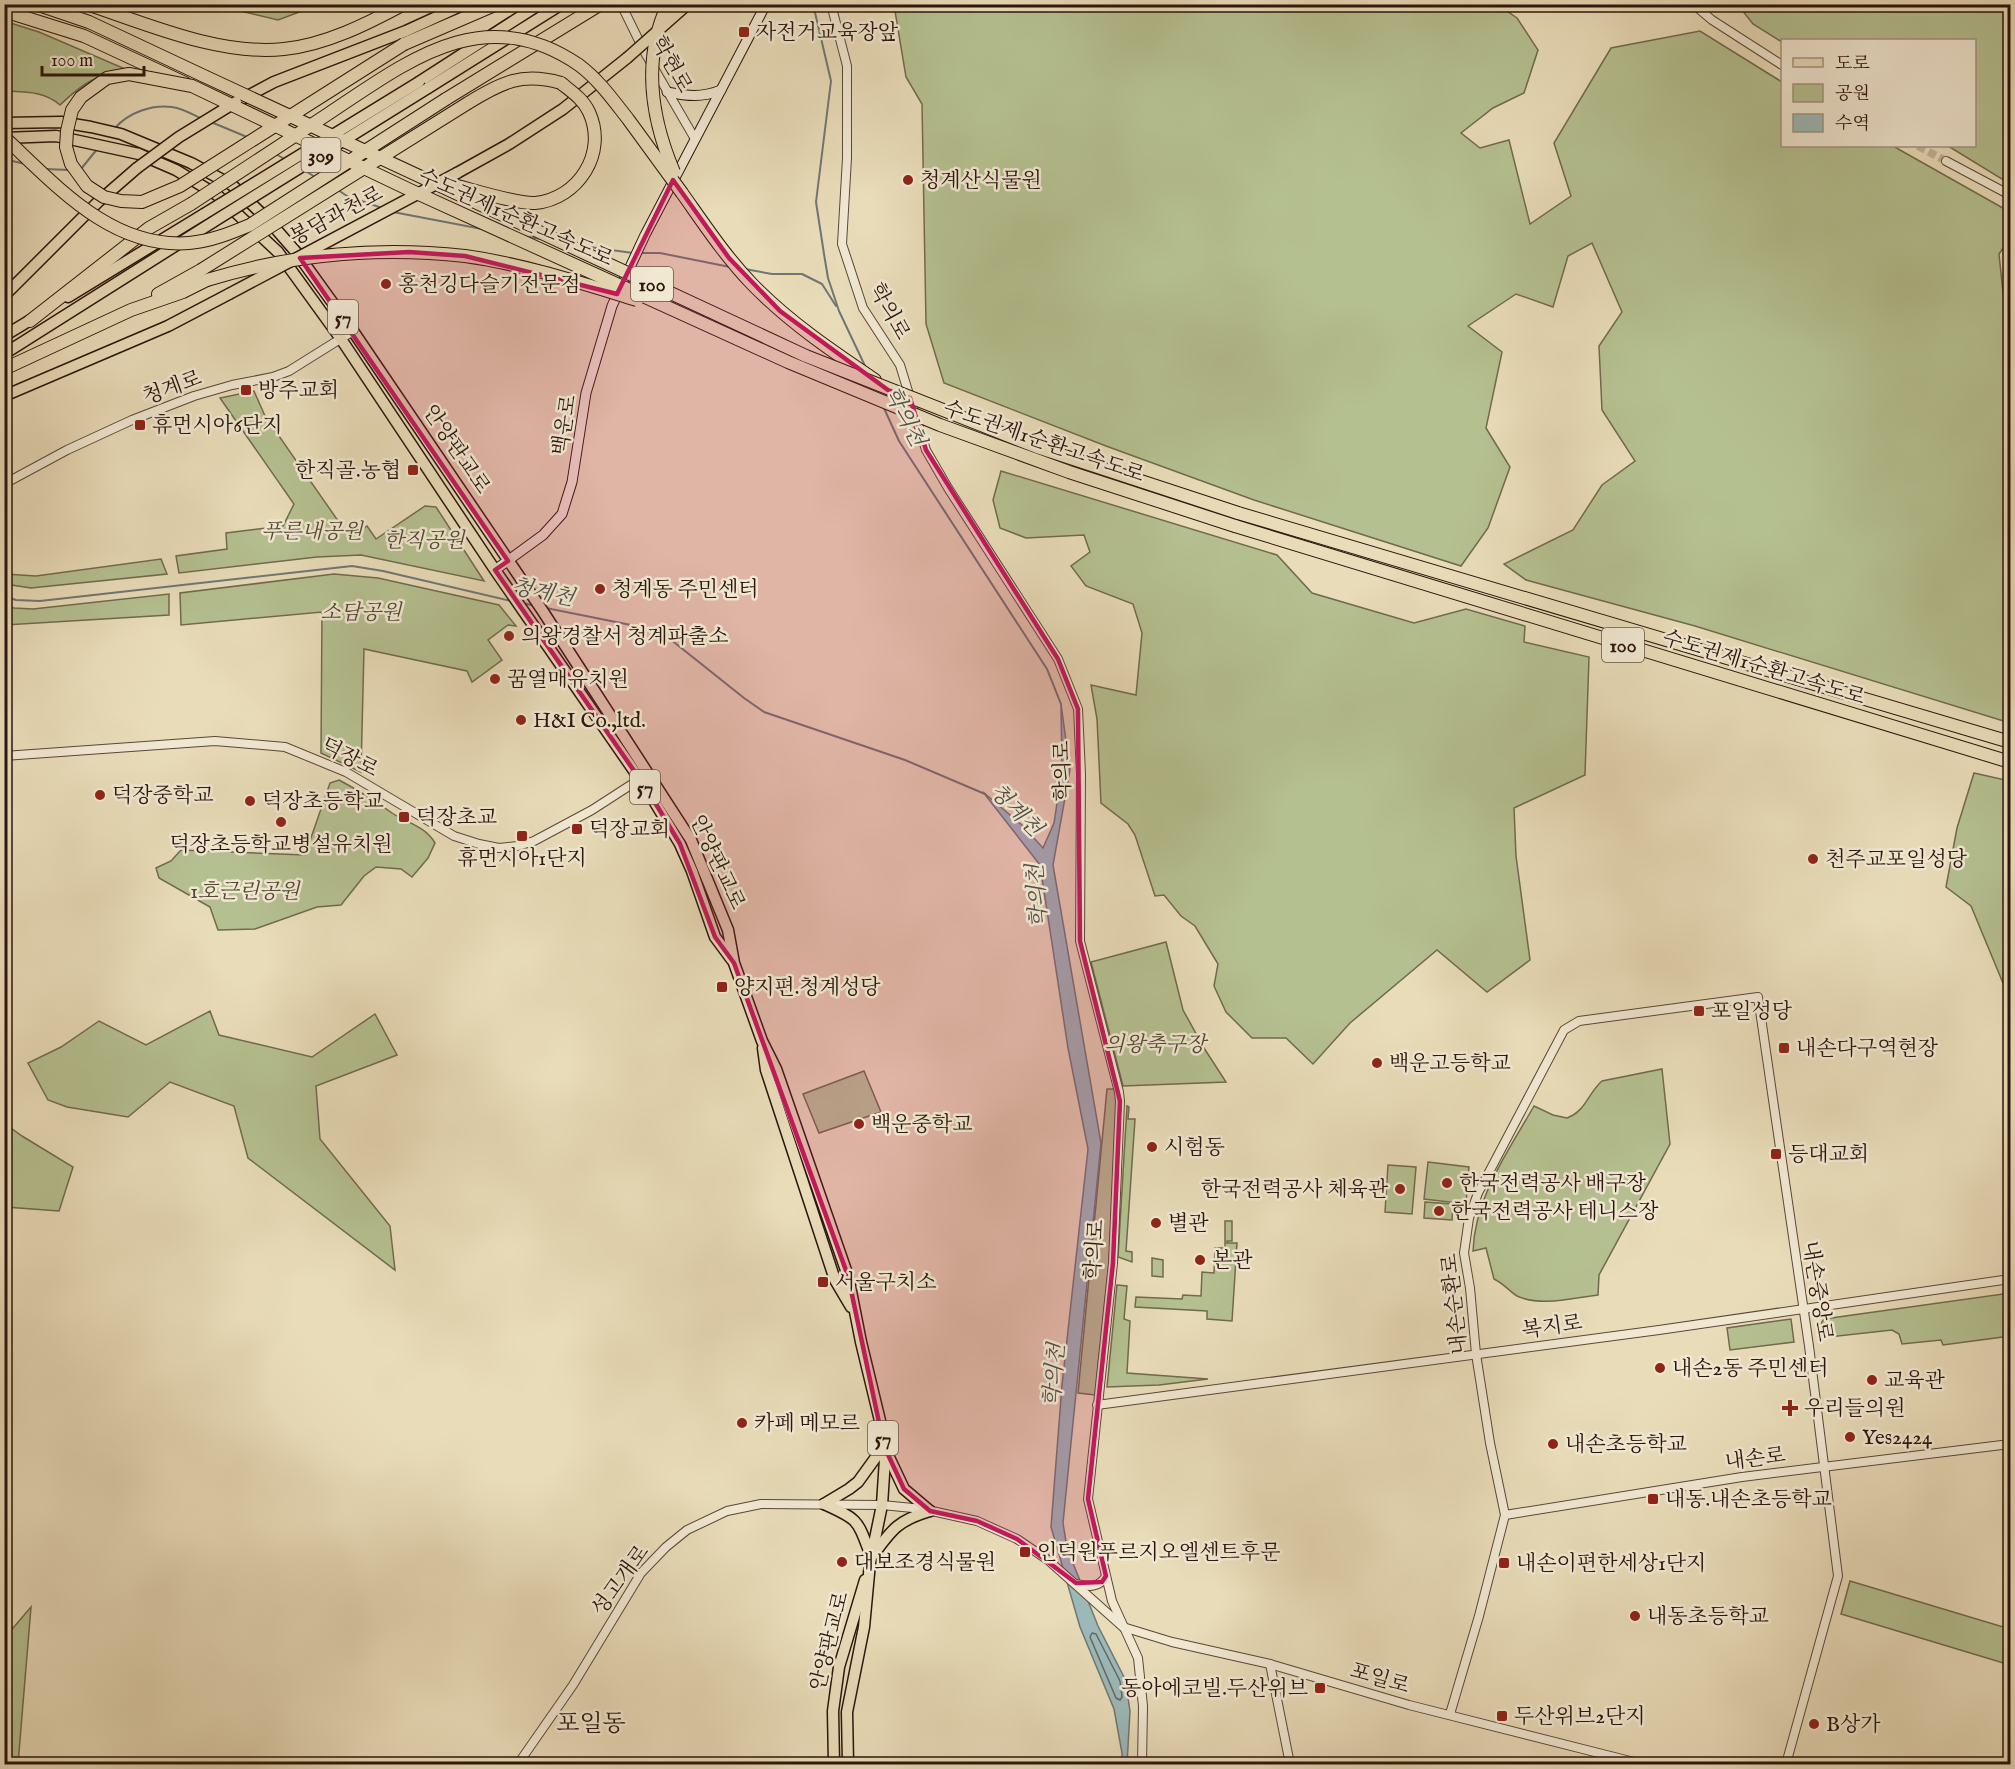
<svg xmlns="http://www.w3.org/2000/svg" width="2015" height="1769" font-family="'IM FELL English','Noto Serif KR',serif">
  <rect width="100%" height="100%" fill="#e9dcb9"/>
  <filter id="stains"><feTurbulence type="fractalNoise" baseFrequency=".00333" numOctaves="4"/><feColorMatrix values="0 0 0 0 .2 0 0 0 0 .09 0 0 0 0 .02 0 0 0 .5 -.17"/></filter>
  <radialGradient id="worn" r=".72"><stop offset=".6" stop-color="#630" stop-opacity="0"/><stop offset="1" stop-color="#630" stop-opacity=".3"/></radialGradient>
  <g fill="#b5c090" stroke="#706a4e" stroke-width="1.5">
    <polygon points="215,5 318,5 278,20"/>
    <polygon points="894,5 1498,5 1517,18 1538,50 1524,93 1493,108 1461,133 1480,148 1509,140 1530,224 1571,196 1554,143 1611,48 1700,31 1782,82 1782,146 1893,146 2010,212 2010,238 1999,254 2004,302 2010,314 2005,338 2010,340 2010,723 1695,626 1526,580 1504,564 1573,530 1602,485 1635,461 1602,410 1599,346 1622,312 1592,243 1568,256 1553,307 1516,294 1468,326 1502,352 1486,428 1510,467 1488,528 1461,566 1254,500 1106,446 944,383 926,324 922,104 906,77"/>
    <polygon points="1738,5 2010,5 2010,184 1948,146 1974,146 1974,40 1782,42 1753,24"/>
    <path d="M4 21 39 32 130 71C96 75 85 81 60 105 44 91 25 92 5 91Z"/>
    <polygon points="254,391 265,416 350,538 367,526 376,539 425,506 436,507 484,581 361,555 317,557 179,573 176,556 227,549 226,533 283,526 294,504 220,398"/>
    <polygon points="1001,471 1277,555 1312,593 1414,623 1466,609 1525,626 1524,642 1589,657 1585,775 1514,808 1516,856 1530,960 1487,992 1437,950 1350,1023 1313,1064 1286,1038 1252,1038 1226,1012 1214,986 1218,964 1195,926 1181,916 1164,895 1155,896 1135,835 1128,824 1101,803 1097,719 1091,685 1136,695 1142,633 1133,604 1086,586 1071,566 1090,552 1084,535 1026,538 1000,528 993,500"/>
    <polygon points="161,559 167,574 31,588 5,584 5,574 36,576"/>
    <polygon points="334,574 378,578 499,605 516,626 508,625 488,640 502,660 472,682 467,671 364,649 361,772 321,753 322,612 181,625 180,593"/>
    <polygon points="169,594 169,615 5,625 5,605 14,608 33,609"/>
    <polygon points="1974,773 2010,781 2010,988 2003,983 1971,906 1946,887 1957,828"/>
    <path d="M339 780C358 790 375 801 392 813 407 823 425 826 435 843L428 858 412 877 401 869 376 867 364 876 341 905 317 907 255 929 218 930 210 907 159 878 156 868 171 861 181 850 305 855 330 783Z"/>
    <polygon points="1166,942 1183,1010 1204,1048 1226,1082 1123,1086 1091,962"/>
    <polygon points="210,1011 219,1035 312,1057 375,1014 397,1055 316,1086 320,1139 390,1226 395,1270 248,1158 234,1106 170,1082 128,1117 67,1107 48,1100 28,1063 61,1047 99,1021 146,1045"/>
    <path d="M1662 1069 1670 1144 1599 1275 1598 1295C1572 1298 1541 1307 1517 1296 1509 1291 1503 1283 1494 1279L1486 1248 1473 1251C1475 1196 1508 1152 1534 1106L1553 1115 1567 1118C1586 1111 1588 1093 1602 1081Z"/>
    <polygon points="864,1071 881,1112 819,1133 803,1094"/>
    <polygon points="1107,1089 1116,1089 1117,1094 1109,1263 1095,1395 1078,1393"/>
    <polygon points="1127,1106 1129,1107 1128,1119 1135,1119 1126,1251 1132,1252 1132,1262 1118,1257"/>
    <polygon points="4,1123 22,1136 73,1167 59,1211 5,1207"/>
    <polygon points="1428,1162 1469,1167 1466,1204 1424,1199"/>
    <polygon points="1388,1165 1416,1167 1412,1214 1385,1212"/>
    <polygon points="1425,1202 1453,1204 1452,1220 1424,1218"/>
    <polygon points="1225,1221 1232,1221 1232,1241 1227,1241 1227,1243 1237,1243 1232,1321 1207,1319 1207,1311 1135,1307 1136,1297 1182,1299 1183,1295 1201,1296 1202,1272 1214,1273 1215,1248 1225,1248"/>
    <polygon points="1152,1258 1163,1260 1163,1277 1152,1276"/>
    <polygon points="1117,1285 1127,1286 1124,1319 1130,1321 1127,1373 1208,1379 1159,1385 1107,1387"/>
    <polygon points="2010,1293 2010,1336 1943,1345 1941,1340 1902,1344 1899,1334 1892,1330 1820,1338 1818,1328 1824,1319"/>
    <polygon points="1791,1319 1794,1342 1730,1350 1727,1328"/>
    <polygon points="1850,1581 2010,1629 2010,1665 1841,1614"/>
    <polygon points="31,1607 18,1764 5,1764 7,1635"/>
  </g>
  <polygon fill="#9cb9ba" stroke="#6f7774" stroke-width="1.5" points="1061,704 1070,770 1053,865 1101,1143 1063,1523 1067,1548 1098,1626 1125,1679 1130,1711 1127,1764 1122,1764 1122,1753 1114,1709 1080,1627 1051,1527 1062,1385 1088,1149 1068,1048 1040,865 983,792 1023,826 1043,848 1054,823 1062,770"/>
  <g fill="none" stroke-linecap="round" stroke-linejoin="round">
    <polygon stroke="#646763" stroke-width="1.5" points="1092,1633 1096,1634 1120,1681 1122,1697 1120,1700 1116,1698 1090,1637"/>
    <g stroke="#6f7774" stroke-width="2">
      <polyline points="813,4 831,81 816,202 824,254 828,278 839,311 866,368"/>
      <polyline points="211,122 247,137"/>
      <path d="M115 128C128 113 152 104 172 107 182 108 193 115 203 119"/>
      <polyline points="276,154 286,160"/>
      <polyline points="4,159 25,164"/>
      <polyline points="45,169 69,170"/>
      <polyline points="81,169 98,148"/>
      <polyline points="304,170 315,177"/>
      <polyline points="338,190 347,196 382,208"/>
      <polyline points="393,212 482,229"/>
      <polyline points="523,236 541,239"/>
      <polyline points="582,246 633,253"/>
      <polyline points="639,253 660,253 730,267"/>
      <polyline points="745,269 772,274 802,274 822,284 836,306"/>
      <polyline points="883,406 899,441 1047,669 1061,704"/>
      <polyline points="4,596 16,600 40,601 352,566 383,571 511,601"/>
      <polyline points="523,603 535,606"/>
      <polyline points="546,608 631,625 665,635 744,698 764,712 905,760 985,794"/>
    </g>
    <polyline stroke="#c3b496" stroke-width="8" stroke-dasharray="8 4" stroke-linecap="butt" points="1918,146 1946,161"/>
    <g stroke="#5a4737" stroke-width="10">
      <g id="tertiary">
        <polyline points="621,4 644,51 695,139"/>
        <polyline points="831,4 847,66 847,158 842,244 863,308 900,365 926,450 948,488 1058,659 1078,709 1081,774 1080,941 1119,1092 1120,1101 1113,1263 1088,1499 1112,1601 1138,1658 1143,1706 1142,1764"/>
        <polyline points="1693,4 1712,20 1782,65"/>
        <polyline points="1946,161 2010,195"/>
        <polyline points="4,484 67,450 132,420 194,396 232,385 273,377 289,371 353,331"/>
        <polyline points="4,756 215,741 285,747 346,772 454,836 479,844 499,848 518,846 534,841 592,810 643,777"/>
        <polyline points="1097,1405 1659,1330 2010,1279"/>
        <polyline points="1505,1515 1742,1477 2010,1444"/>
        <path d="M1077 1584C1089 1587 1099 1588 1106 1576"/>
        <polyline points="1270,1664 1290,1764"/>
        <polyline points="1450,1714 1479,1616 1505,1515 1490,1443 1476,1354 1470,1288 1464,1253 1469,1218 1478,1193 1564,1030 1579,1021 1758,997 1809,1346 1838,1576 1786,1764"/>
        <polyline points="518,1764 573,1685 641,1573 666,1547 687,1530 727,1511 761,1504 882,1505 923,1509 977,1521 1017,1539 1048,1560 1123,1627 1172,1642 1270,1664 1409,1705 1642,1764"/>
      </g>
    </g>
    <g stroke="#2b150c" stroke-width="11">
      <g id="secondary">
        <path d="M667 92C687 96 702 98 721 90"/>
        <polyline points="495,570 543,535 562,514 572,482 586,393 612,306 645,235 766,4"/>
      </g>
    </g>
    <g stroke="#2b150c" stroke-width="13">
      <g id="primary">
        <polyline points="4,123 61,122 91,127 121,134 191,163 232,185 268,220 296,252 353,331 542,610 691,840 728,930 734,963 762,1041 776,1069 848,1276 861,1342 882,1429 884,1446 885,1459 882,1505 870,1563 864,1627 847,1712 848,1764"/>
        <polyline points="4,138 56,136 139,154 176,170 217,195 278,252 341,339 495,570 648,791 680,844 692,871 715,937 732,960"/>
        <polyline points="763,1048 766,1070 835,1280 851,1307"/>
        <polyline points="887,1453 904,1489 930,1511"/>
        <polyline points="824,1504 849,1489 858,1482 884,1446"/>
        <path d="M824 1504C860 1520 857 1520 871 1556"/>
        <path d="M874 1554C892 1529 899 1520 930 1511"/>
        <polyline points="834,1764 833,1711 839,1667 865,1580"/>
      </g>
    </g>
    <g stroke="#2b150c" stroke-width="13">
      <g id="trunk">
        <polyline points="419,82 540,4"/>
        <polyline points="428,88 562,4"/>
        <polyline points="242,99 274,82 406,31 465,4"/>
        <polyline points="457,173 509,144 563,109 627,58"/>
        <polyline points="4,296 99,201 137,168"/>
        <polyline points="68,297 204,214"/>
        <polyline points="4,336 37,316"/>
        <polyline points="4,354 213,222"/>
        <polyline points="4,396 168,326 229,294"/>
      </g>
    </g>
    <g stroke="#2b150c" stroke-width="14">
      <g id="motorway">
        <polyline points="36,4 89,22 204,76"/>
        <path d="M87 4C147 24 220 56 284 49 325 45 367 24 404 4"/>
        <polyline points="4,11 84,36 185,83"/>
        <polyline points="404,44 497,4"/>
        <polyline points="446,99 601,4"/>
        <path d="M468 103C502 82 522 72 561 83"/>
        <path d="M682 193C704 224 725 256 752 284 789 322 832 351 875 380"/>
        <polyline points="158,294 201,270"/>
        <polyline points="30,321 149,228 191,204"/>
        <polyline points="4,369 131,310 183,292 207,280"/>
        <polyline points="1238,513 2010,742"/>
        <polyline points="1235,526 2010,762"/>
      </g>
    </g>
    <use href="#tertiary" stroke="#f1e8d2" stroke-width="8"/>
    <use href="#secondary" stroke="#f1e8d2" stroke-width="9"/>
    <use href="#primary" stroke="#e9dcb9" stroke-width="10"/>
    <use href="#trunk" stroke="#e9dcb9" stroke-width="10"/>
    <use href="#motorway" stroke="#e9dcb9" stroke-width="12"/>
    <g stroke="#2b150c" stroke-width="13" stroke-linecap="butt">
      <g id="trunk-bridge">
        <polyline points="627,58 688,4"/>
        <polyline points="137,168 179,137 236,102"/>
        <polyline points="204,214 419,82"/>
        <polyline points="213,222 428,88"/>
        <polyline points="229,294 457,173"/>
      </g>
    </g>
    <g stroke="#2b150c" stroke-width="14" stroke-linecap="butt">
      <g id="motorway-bridge">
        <path d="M668 4C642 59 651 118 674 172"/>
        <polyline points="404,44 180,186 142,202 121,201 104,197 87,186 71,164 66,147 67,131 72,110 81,97 107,78 129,74 192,86 410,190 788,362 940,425 1069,472 1235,526"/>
        <polyline points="204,76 806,356 1037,447 1238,513"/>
        <path d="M4 137C56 185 111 249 189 243 211 241 231 233 250 225L446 99"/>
        <path d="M446 183C468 188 515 204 535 203 578 199 608 153 589 112 583 99 572 92 561 83"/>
        <path d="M191 204C236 174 282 144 328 114 408 61 484 0 579 65 599 80 613 100 628 119 646 144 664 168 682 193"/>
        <polyline points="201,270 468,103"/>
        <path d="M207 280C292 254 376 246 465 256 523 264 581 283 637 300"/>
      </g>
    </g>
    <use href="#trunk-bridge" stroke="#e9dcb9" stroke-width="10"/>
    <use href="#motorway-bridge" stroke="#e9dcb9" stroke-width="12"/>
  </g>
  <path fill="#c2185b" fill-opacity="0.2" stroke="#c2185b" stroke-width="4.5" stroke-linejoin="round" d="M673 180 729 258 780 311 888 390 910 398 926 450 1058 659 1078 709 1080 941 1120 1101 1113 1263 1088 1499 1106 1576 1102 1582 1076 1583 1017 1539 977 1521 930 1511 904 1489 884 1446 848 1276 734 963 715 937 680 844 648 791 495 570 508 561 300 258 409 252 465 256 617 294Z"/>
  <g fill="#8f2418" stroke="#f1e8d2" stroke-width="2">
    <rect x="738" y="26" width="12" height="12" rx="3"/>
    <circle cx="908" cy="180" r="6"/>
    <circle cx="386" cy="284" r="6"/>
    <rect x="240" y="384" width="12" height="12" rx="3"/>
    <rect x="134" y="419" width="12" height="12" rx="3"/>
    <rect x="407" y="464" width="12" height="12" rx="3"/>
    <circle cx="600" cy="589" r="6"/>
    <circle cx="509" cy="636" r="6"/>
    <circle cx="495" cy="679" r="6"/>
    <circle cx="521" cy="720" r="6"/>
    <circle cx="100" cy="795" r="6"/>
    <circle cx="250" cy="801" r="6"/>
    <rect x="398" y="811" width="12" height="12" rx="3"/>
    <circle cx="281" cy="822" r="6"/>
    <rect x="571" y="823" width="12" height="12" rx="3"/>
    <rect x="516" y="830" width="12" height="12" rx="3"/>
    <circle cx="1813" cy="859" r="6"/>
    <rect x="716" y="981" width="12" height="12" rx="3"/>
    <rect x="1693" y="1005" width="12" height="12" rx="3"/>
    <rect x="1778" y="1042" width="12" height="12" rx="3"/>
    <circle cx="1377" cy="1063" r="6"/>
    <circle cx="859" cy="1124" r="6"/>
    <circle cx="1152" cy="1147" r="6"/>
    <rect x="1770" y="1148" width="12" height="12" rx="3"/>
    <circle cx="1447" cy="1183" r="6"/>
    <circle cx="1400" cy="1189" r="6"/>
    <circle cx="1439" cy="1211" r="6"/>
    <circle cx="1156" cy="1223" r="6"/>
    <circle cx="1200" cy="1260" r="6"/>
    <rect x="817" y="1276" width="12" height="12" rx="3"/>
    <circle cx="1660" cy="1368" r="6"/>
    <circle cx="1872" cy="1380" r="6"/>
    <path d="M1787 1399h6v6h6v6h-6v6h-6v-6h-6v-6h6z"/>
    <circle cx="742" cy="1423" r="6"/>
    <circle cx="1850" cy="1437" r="6"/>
    <circle cx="1553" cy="1444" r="6"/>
    <rect x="1647" y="1493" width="12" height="12" rx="3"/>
    <rect x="1019" y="1546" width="12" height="12" rx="3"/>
    <circle cx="842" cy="1562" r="6"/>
    <rect x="1498" y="1557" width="12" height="12" rx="3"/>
    <circle cx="1635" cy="1616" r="6"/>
    <rect x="1314" y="1682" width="12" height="12" rx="3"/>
    <rect x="1496" y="1710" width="12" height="12" rx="3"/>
    <circle cx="1814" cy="1724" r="6"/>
  </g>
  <g text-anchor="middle" stroke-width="5" stroke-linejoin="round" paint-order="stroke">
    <g fill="#f1e8d2" stroke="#665447" stroke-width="1.5">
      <rect x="301.5" y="138" width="39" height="34" rx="4.5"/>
      <rect x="631" y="267" width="42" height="34" rx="4.5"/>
      <rect x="328" y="300" width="30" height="34" rx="4.5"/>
      <rect x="1602" y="628" width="42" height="34" rx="4.5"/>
      <rect x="630" y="770" width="30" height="34" rx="4.5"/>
      <rect x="868" y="1421" width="30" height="34" rx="4.5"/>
    </g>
    <g font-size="20" font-weight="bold" fill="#2b150c">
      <text x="321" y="162">309</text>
      <text x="652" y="291">100</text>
      <text x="343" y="324">57</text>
      <text x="1623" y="652">100</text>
      <text x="645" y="794">57</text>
      <text x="883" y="1445">57</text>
    </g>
    <g font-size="21" fill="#2b150c" stroke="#f1e8d2" text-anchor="start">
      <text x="756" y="39">자전거교육장앞</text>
      <text x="920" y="187">청계산식물원</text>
      <text x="398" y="291">홍천깅다슬기전문점</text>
      <text x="258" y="397">방주교회</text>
      <text x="152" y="432">휴먼시아6단지</text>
      <text x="401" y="477" text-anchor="end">한직골.농협</text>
      <text x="612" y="596">청계동 주민센터</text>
      <text x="521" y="643">의왕경찰서 청계파출소</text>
      <text x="507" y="686">꿈열매유치원</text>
      <text x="533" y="727">H&amp;I Co.,ltd.</text>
      <text x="112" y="802">덕장중학교</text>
      <text x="262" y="808">덕장초등학교</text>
      <text x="416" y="824">덕장초교</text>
      <text x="589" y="836">덕장교회</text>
      <text x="281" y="851" text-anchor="middle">덕장초등학교병설유치원</text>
      <text x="522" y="865" text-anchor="middle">휴먼시아1단지</text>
      <text x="1825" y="866">천주교포일성당</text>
      <text x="734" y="994">양지편.청계성당</text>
      <text x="1711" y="1018">포일성당</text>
      <text x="1796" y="1055">내손다구역현장</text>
      <text x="1389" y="1070">백운고등학교</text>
      <text x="871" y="1131">백운중학교</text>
      <text x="1164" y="1154">시험동</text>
      <text x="1788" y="1161">등대교회</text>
      <text x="1459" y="1190">한국전력공사 배구장</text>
      <text x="1388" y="1196" text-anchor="end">한국전력공사 체육관</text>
      <text x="1451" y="1218">한국전력공사 테니스장</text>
      <text x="1168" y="1230">별관</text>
      <text x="1212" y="1267">본관</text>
      <text x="835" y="1289">서울구치소</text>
      <text x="1672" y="1375">내손2동 주민센터</text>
      <text x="1884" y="1387">교육관</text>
      <text x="1804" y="1415">우리들의원</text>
      <text x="754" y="1430">카페 메모르</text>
      <text x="1862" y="1444">Yes2424</text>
      <text x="1565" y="1451">내손초등학교</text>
      <text x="1665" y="1506">내동.내손초등학교</text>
      <text x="1037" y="1559">인덕원푸르지오엘센트후문</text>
      <text x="854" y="1569">대보조경식물원</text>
      <text x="1516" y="1570">내손이편한세상1단지</text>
      <text x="1647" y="1623">내동초등학교</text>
      <text x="1308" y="1695" text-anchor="end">동아에코빌.두산위브</text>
      <text x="1514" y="1723">두산위브2단지</text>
      <text x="1826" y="1731">B상가</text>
    </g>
    <g font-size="21" fill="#2b150c" stroke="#f1e8d2">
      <text transform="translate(672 64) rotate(61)" y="7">학현로</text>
      <text transform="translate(336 215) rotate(-28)" y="7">봉담과천로</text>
      <text transform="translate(516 217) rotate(24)" y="7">수도권제1순환고속도로</text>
      <text transform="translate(890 311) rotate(61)" y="7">학의로</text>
      <text transform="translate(172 387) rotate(-20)" y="7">청계로</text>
      <text transform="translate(564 425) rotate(-81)" y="7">백운로</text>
      <text transform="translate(1044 441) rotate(19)" y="7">수도권제1순환고속도로</text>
      <text transform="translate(457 449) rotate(56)" y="7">안양판교로</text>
      <text transform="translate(1764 667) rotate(17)" y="7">수도권제1순환고속도로</text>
      <text transform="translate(350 757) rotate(27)" y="7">덕장로</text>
      <text transform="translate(1062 771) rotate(-91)" y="7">학의로</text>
      <text transform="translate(718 862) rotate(65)" y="7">안양판교로</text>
      <text transform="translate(1094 1250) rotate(-86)" y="7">학의로</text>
      <text transform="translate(1818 1291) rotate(81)" y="7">내손중앙로</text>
      <text transform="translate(1454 1304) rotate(-96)" y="7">내손순환로</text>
      <text transform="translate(1552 1326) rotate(-8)" y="7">복지로</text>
      <text transform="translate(1755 1458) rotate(-7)" y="7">내손로</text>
      <text transform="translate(620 1580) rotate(-54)" y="7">성고개로</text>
      <text transform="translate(829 1641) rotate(-76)" y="7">안양판교로</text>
      <text transform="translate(1380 1678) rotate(16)" y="7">포일로</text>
    </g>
    <g font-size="21" font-style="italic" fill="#544834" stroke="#f1e8d2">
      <text x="312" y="538">푸른내공원</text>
      <text x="424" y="547">한직공원</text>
      <text x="361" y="619">소담공원</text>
      <text x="245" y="898">1호근린공원</text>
      <text x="1155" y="1051">의왕축구장</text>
    </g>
    <g font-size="22" font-style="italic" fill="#534e49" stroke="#f1e8d2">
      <text transform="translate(906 416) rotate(63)" y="8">학의천</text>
      <text transform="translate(543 591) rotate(12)" y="8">청계천</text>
      <text transform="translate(1017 809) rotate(45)" y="8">청계천</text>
      <text transform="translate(1036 896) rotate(-94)" y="8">학의천</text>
      <text transform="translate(1053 1375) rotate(-85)" y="8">학의천</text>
    </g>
    <g font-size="24" fill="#2b150c" stroke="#f1e8d2">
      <text x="591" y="1731">포일동</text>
    </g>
  </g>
  <rect width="2015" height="1769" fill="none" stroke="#e9dcb9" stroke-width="24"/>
  <rect x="6" y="6" width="2003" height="1757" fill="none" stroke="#2b150c" stroke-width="3"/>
  <rect x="12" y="12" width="1991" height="1745" fill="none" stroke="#2b150c" stroke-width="1.5"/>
  <rect x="1781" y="39" width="195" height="108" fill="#f1e8d2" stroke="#a29483" stroke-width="1.5"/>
  <rect x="1793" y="58" width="30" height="9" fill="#e9dcb9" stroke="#a29483" stroke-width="1.5"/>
  <text x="1835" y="69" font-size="18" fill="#2b150c">도로</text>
  <rect x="1793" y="84" width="30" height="18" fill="#b5c090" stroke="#a29483" stroke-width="1.5"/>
  <text x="1835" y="99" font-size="18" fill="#2b150c">공원</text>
  <rect x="1793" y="114" width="30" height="18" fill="#9cb9ba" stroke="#a29483" stroke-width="1.5"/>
  <text x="1835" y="129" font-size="18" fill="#2b150c">수역</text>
  <path d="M42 66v9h102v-9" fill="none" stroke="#2b150c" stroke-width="3"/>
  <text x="51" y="66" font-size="18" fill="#2b150c" stroke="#f1e8d2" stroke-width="4.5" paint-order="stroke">100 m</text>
  <rect width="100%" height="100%" filter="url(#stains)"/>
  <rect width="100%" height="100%" fill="url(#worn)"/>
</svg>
